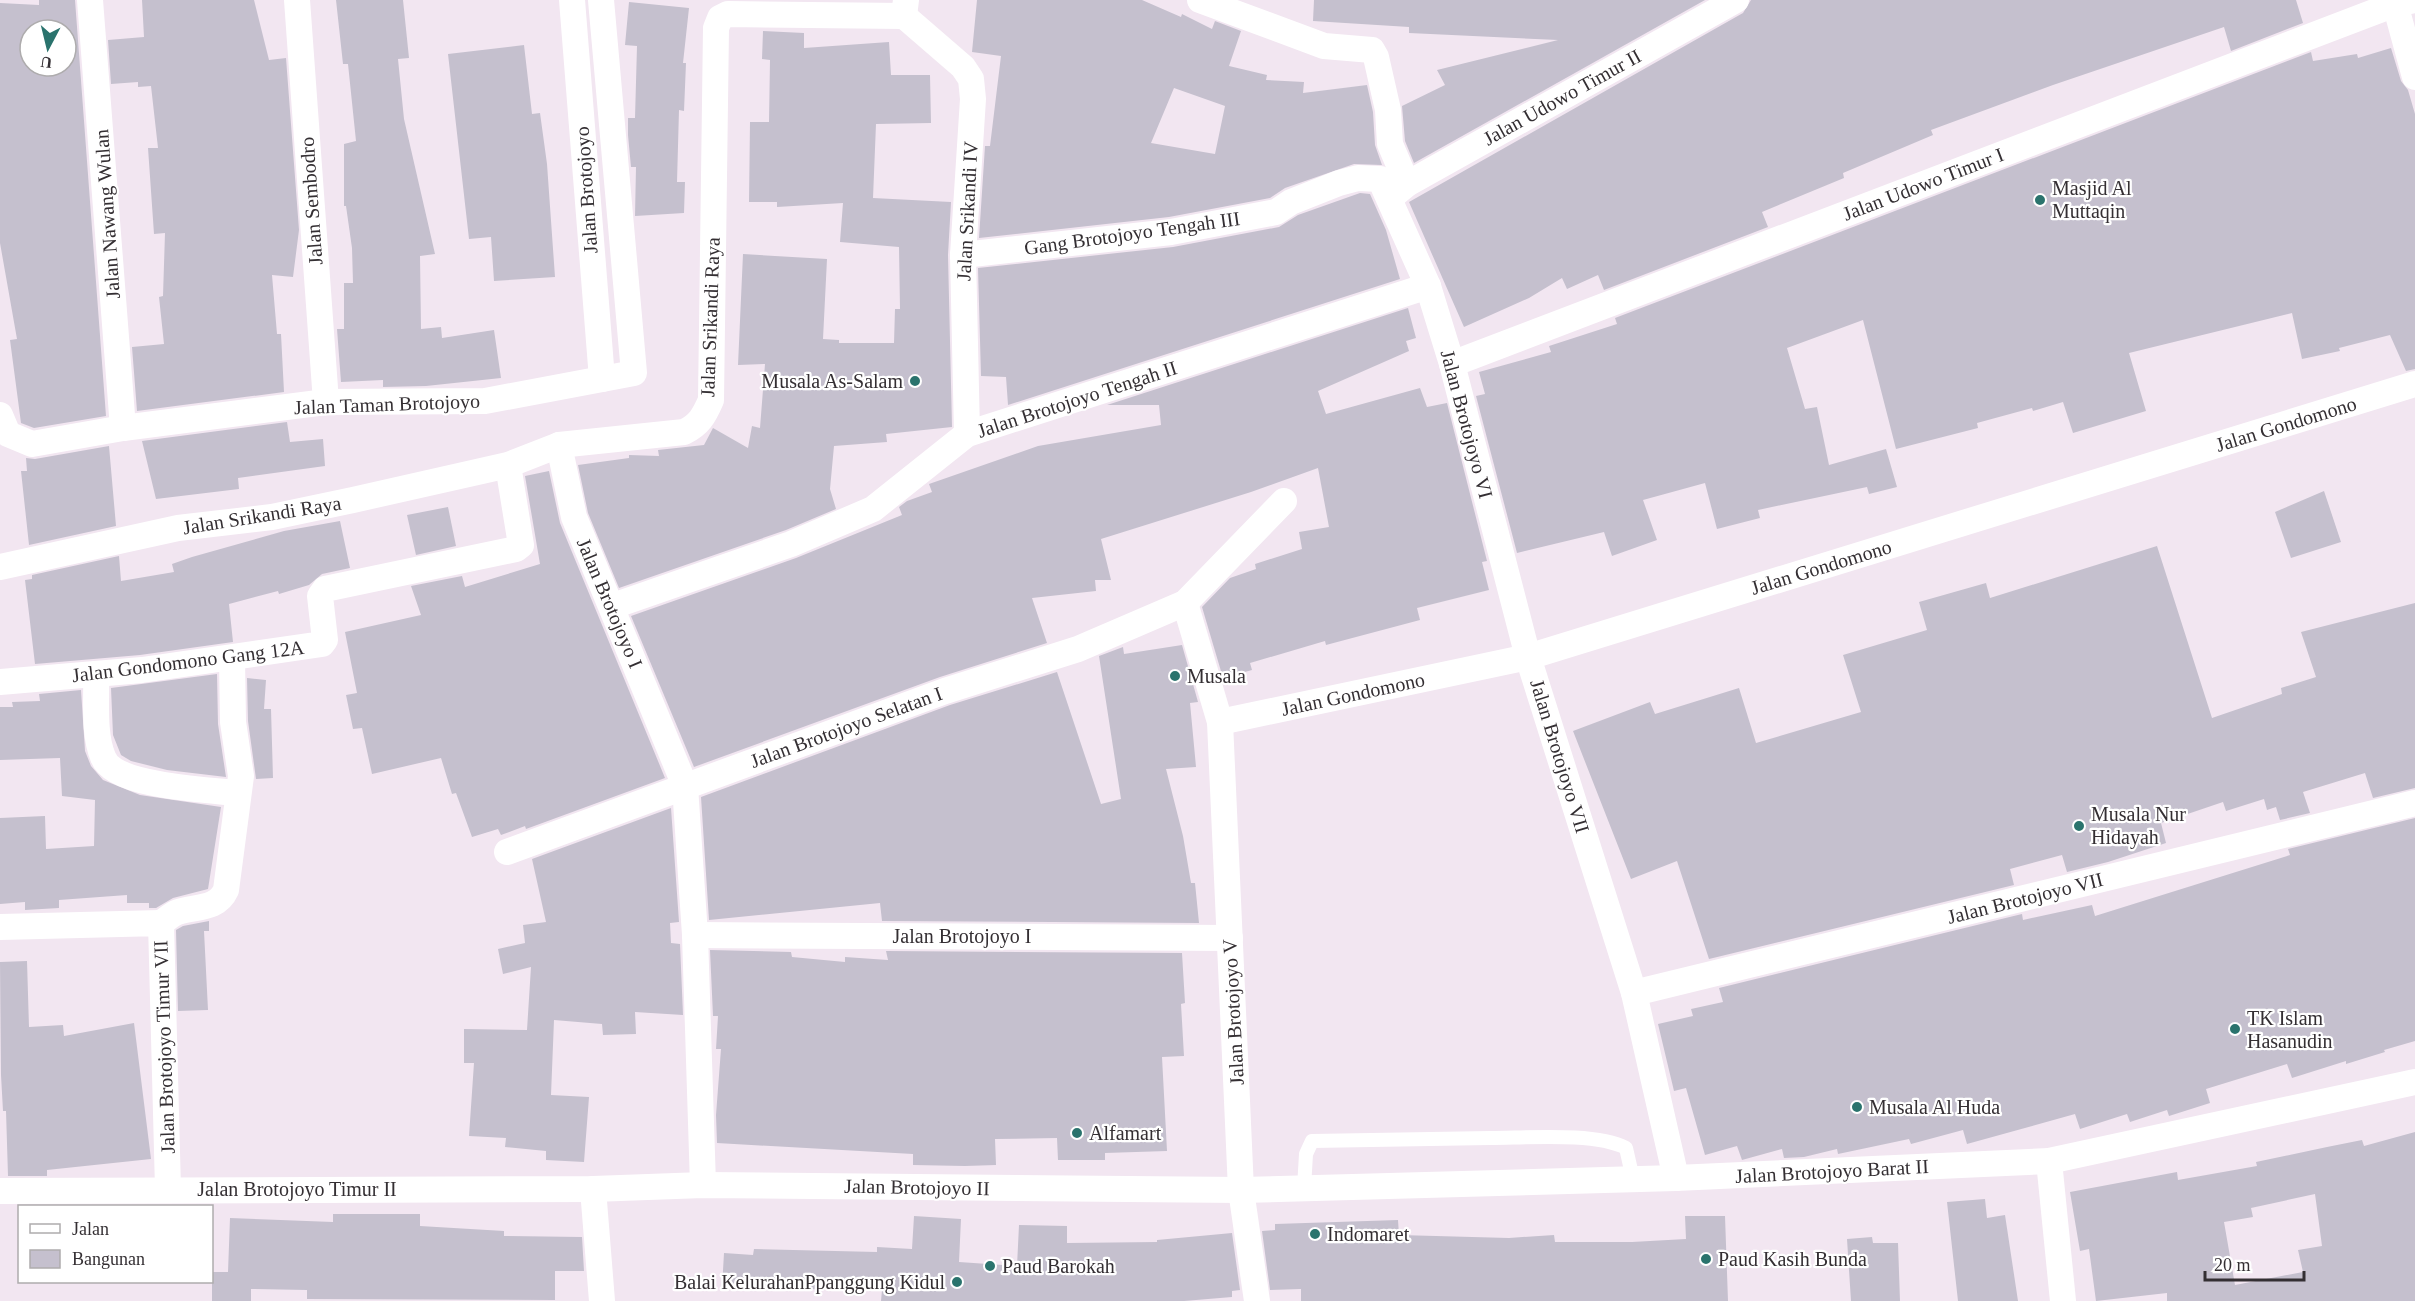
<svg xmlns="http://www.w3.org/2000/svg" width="2415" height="1301" font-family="Georgia,serif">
  <rect width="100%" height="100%" fill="#f2e6f1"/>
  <g fill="#c5c0ce" fill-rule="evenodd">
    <path d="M39 0H75L106 416 34 428 21 423 10 340 17 339 0 243V3L39 5ZM30 30H66V66H30Z"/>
    <polygon points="142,0 254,0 269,60 286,58 299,230 293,277 272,275 277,334 281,334 284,392 137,411 132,347 164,344 159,297 163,296 165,233 154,234 148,148 158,148 151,86 138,87 138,82 111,84 108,40 144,37"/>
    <polygon points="336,0 403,0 409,58 398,59 404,119 435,254 420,256 421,329 441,327 442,338 494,330 501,378 426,386 383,387 383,380 341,382 337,329 344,329 344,283 353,283 352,248 346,206 344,206 344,144 356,141 348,64 343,64"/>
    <path d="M977 0H1142L1181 17 1182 14 1212 29 1215 21 1241 31 1229 66 1267 75 1266 80 1304 82 1303 93 1367 85 1373 112 1375 145 1382 165 1354 164 1285 188 1270 198 1169 217 979 238 985 146H990L1001 56 972 52ZM1174 88 1225 106 1215 154 1151 143Z"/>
    <polygon points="1314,0 1705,0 1414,163 1405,141 1402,106 1445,85 1437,70 1558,40 1409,33 1409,27 1313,21"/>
    <polygon points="1751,0 2296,0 2303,23 2231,51 2224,27 2053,85 1931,130 1933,135 1843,173 1844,178 1762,212 1768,227 1604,290 1598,275 1567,289 1562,278 1529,298 1464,327 1409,202 1743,13"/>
    <polygon points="629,2 689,8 683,63 686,63 684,111 679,110 677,182 685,182 684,213 635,216 636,167 631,167 628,135 628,118 635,118 637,46 625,45"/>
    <polygon points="763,31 804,33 804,48 889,42 891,75 930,75 931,123 876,124 873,198 951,202 948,255 952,427 886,434 887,442 834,446 830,489 836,509 786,530 619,588 588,513 578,465 629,458 629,455 659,456 658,450 704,445 713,428 748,448 752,426 760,428 765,364 738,365 743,254 827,259 823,339 839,340 839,343 894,343 895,309 900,309 899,247 840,242 843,203 777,207 777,202 749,202 750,122 769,122 770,60 762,59"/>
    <polygon points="524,45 532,114 540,113 547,164 555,277 494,281 491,237 469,239 448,54"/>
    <polygon points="2391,48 2401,81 2408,90 2415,114 2415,369 2406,371 2390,335 2339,348 2340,351 2302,359 2292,313 2129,353 2146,411 2073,433 2063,402 2033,411 2032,408 1977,423 1978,428 1896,449 1863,320 1787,348 1805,409 1817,407 1829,465 1886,449 1897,487 1869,494 1867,487 1758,510 1760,518 1717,529 1705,483 1643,500 1657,540 1612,556 1604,532 1517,553 1476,396 1485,394 1479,372 1551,352 1549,346 1617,324 1615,318 2311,52 2313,61 2357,54 2358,58"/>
    <polygon points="1360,193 1370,194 1386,230 1400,279 1008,405 1006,377 981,376 978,268 1173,247 1279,227 1298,215"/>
    <polygon points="1408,308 1416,338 1406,341 1409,351 1318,391 1326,414 1420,388 1427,407 1447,403 1487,561 1482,562 1489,590 1417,608 1420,620 1326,645 1325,641 1250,663 1252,670 1223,678 1202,607 1230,578 1256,569 1255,564 1302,549 1299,532 1329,527 1318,468 1251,492 1101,539 1111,580 1095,580 1096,591 1032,598 1047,643 940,677 694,767 631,616 796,558 902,515 899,507 907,501 932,492 929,484 1038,446 1161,425 1159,405 1107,405"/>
    <polygon points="287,422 290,442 323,439 325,466 238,478 239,489 156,499 142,441"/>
    <polygon points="109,446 116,526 29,545 21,471 27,471 26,458 35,459"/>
    <polygon points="549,471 560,523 665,778 526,829 525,826 501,835 498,829 472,837 456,793 452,794 441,758 372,774 362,728 353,729 346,695 357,693 345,632 421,615 411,586 462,576 465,587 540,564 525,476"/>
    <polygon points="2324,491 2341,542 2291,558 2275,512"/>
    <polygon points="448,507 456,546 416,555 407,515"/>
    <polygon points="340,521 350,568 322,574 309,585 279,594 278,591 229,604 233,642 140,655 35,664 25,580 32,579 32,575 119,556 121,581 174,572 172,564 192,557 284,531"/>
    <polygon points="2157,546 2212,718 2282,694 2281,688 2316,677 2301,632 2415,603 2415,788 2373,798 2365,773 2303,792 2310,813 2280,820 2276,807 2267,810 2264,799 2226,811 2223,802 2161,823 2166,843 2108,862 2067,872 2062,855 2010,869 2014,885 1709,959 1677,861 1631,879 1573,731 1650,702 1655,714 1739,688 1756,743 1861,712 1843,655 1927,630 1919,602 1986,583 1990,598"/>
    <polygon points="1182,645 1198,702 1190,703 1196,767 1166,769 1183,836 1191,883 1195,883 1199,923 882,921 880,903 709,920 701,797 950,705 1057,672 1101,804 1121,799 1099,656 1123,647 1124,654"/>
    <polygon points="217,674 218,724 226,777 167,770 131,761 121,755 113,735 111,688"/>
    <polygon points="247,678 266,680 264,709 271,709 273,778 256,779 248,721"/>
    <polygon points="81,690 85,751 91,766 103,780 140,795 221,807 208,889 173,898 156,908 149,908 149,903 127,903 127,895 59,900 59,908 25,910 25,902 0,904 0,818 45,816 46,849 94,846 95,800 62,796 60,758 0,760 0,707 13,707 12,702 40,701 39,694"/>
    <polygon points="671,808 679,922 670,923 671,943 680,944 683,1015 635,1012 636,1034 603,1035 602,1024 554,1020 551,1095 589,1097 584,1162 546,1160 546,1151 505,1147 506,1138 469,1136 474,1063 464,1063 464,1029 527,1030 531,967 503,974 498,949 525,943 523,925 546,922 532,859"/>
    <polygon points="2415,818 2415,1041 2384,1050 2385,1052 2346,1064 2346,1061 2292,1078 2287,1064 2206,1089 2210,1103 2169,1116 2167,1110 2130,1122 2127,1114 2080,1129 2075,1114 1967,1144 1963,1130 1911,1144 1909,1139 1838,1154 1837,1149 1804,1157 1784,1158 1782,1149 1742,1160 1737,1146 1705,1155 1686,1088 1674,1091 1658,1024 1693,1016 1691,1009 1723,1002 1719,988 2022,914 2023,920 2092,905 2095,916 2290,855 2288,849"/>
    <polygon points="209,921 209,931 204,931 208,1010 178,1011 176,930 183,926"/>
    <polygon points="710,950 791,952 792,957 845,962 845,957 888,960 886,951 1182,953 1185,1003 1181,1004 1184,1056 1162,1057 1167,1151 1105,1153 1105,1160 1058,1160 1057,1138 995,1139 996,1165 965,1166 913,1165 913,1154 717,1143 716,1115 721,1049 716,1049 718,1016 713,1016"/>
    <polygon points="27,961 29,1027 63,1025 64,1036 134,1023 151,1159 47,1170 47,1176 8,1176 6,1111 3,1111 1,1075 0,962"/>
    <path d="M2415 1132V1301H2167V1293L2096 1301 2089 1249 2080 1251 2070 1192 2177 1172 2178 1180 2257 1166 2256 1162 2327 1147 2362 1140 2364 1146ZM2315 1194 2322 1246 2298 1250 2303 1272 2235 1285 2224 1222 2253 1217 2251 1208Z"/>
    <polygon points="1985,1199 1987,1218 2005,1215 2018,1301 1958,1301 1947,1202"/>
    <polygon points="333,1214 420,1214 420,1226 504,1231 504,1236 582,1237 584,1271 555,1271 555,1300 307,1299 307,1290 251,1289 251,1301 212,1301 212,1272 228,1272 230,1218 333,1222"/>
    <polygon points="914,1216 961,1219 959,1262 1017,1266 1019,1225 1067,1226 1067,1243 1157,1242 1157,1240 1232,1233 1240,1290 1232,1291 1232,1297 1184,1301 881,1301 882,1290 722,1288 724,1253 753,1255 754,1249 877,1252 877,1247 912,1249"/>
    <polygon points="1685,1216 1725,1216 1728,1301 1301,1301 1301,1289 1270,1290 1262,1231 1275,1230 1275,1224 1398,1220 1399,1235 1509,1238 1554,1235 1555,1242 1632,1242 1686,1239"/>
    <polygon points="1872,1237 1873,1243 1898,1243 1900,1301 1851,1301 1847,1239"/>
  </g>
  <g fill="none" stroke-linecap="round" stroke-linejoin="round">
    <path stroke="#fff" stroke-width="14" d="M1304 1188 1306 1154 1312 1141C1372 1140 1431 1139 1490 1138 1526 1138 1595 1132 1626 1148L1633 1179"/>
    <g stroke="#fff" stroke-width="26">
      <polyline points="90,0 123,428"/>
      <polyline points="297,0 326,402"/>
      <polyline points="572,0 602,379"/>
      <polyline points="1200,0 1324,46 1372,50 1376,57 1388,110 1390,144 1407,184"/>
      <polyline points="2394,0 2415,77"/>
      <polyline points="904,16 963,67 971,79 973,99 963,255 967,434"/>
      <polyline points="1390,198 1407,184 1736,0"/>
      <polyline points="963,255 1171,232 1276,212 1291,202 1339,183 1358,178 1380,179 1428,286 1452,364 1528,657 1634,993 1676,1178"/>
      <polyline points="1452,364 2395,4 2415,0"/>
      <polyline points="0,415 8,434 32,444 123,428 326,402 485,401 634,373 601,0"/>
      <polyline points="559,445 574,517 685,786 695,935 703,1185"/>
      <path d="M0 567 178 528 272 517 353 500 508 465 559 445 684 432C699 425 704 416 711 400L716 28 720 18 728 14 904 16 906 0"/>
      <polyline points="1185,603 1220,722 1241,1190 1257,1301"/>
      <polyline points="613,606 791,544 873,509 967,434 1428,286"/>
      <path d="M96 674C97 700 93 733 103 757 114 787 210 790 238 793"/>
      <polyline points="0,682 142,670 322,644 325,640 320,596 325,589 516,549 521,545 508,465"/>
      <polyline points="1220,722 1528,657 2415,384"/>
      <polyline points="507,852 945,691 1078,649 1185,603 1284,501"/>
      <path d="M161 923C167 919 172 914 178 912 196 906 217 910 226 890L241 776 233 722 232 659"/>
      <polyline points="0,927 161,923 168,1189"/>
      <polyline points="695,935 1230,938"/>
      <polyline points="1634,993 2415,803"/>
      <polyline points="2049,1161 2063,1301"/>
      <polyline points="593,1189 602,1301"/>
      <polyline points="0,1191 593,1189 703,1185 1241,1190 1676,1178 2049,1161 2415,1082"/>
    </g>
  </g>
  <g fill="#2a736d" stroke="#fff" stroke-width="2">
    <circle cx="2040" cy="200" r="6"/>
    <circle cx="915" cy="381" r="6"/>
    <circle cx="1175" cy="676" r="6"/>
    <circle cx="2079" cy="826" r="6"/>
    <circle cx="2235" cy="1029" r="6"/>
    <circle cx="1857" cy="1107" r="6"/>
    <circle cx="1077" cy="1133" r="6"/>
    <circle cx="1315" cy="1234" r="6"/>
    <circle cx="1706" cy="1259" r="6"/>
    <circle cx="990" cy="1266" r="6"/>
    <circle cx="957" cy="1282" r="6"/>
  </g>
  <g text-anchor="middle" stroke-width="4.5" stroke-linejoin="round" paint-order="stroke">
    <g font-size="20" fill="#342f33" stroke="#fff">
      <text transform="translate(1562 97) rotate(-29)" y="7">Jalan Udowo Timur II</text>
      <text transform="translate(1923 184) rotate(-21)" y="7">Jalan Udowo Timur I</text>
      <text transform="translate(586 190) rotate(-94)" y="7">Jalan Brotojoyo</text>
      <text transform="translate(311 201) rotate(-94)" y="7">Jalan Sembodro</text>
      <text transform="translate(967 211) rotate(-87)" y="7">Jalan Srikandi IV</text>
      <text transform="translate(107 214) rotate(-94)" y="7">Jalan Nawang Wulan</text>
      <text transform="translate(1132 233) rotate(-8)" y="7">Gang Brotojoyo Tengah III</text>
      <text transform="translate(710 317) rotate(-88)" y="7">Jalan Srikandi Raya</text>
      <text transform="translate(1077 399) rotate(-18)" y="7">Jalan Brotojoyo Tengah II</text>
      <text transform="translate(387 404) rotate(-2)" y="7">Jalan Taman Brotojoyo</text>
      <text transform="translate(1467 424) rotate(75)" y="7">Jalan Brotojoyo VI</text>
      <text transform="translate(2286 424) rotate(-17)" y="7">Jalan Gondomono</text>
      <text transform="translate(262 515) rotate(-9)" y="7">Jalan Srikandi Raya</text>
      <text transform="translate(1821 567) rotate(-17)" y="7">Jalan Gondomono</text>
      <text transform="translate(610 603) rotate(67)" y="7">Jalan Brotojoyo I</text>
      <text transform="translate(188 661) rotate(-7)" y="7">Jalan Gondomono Gang 12A</text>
      <text transform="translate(1353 694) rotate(-12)" y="7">Jalan Gondomono</text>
      <text transform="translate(846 727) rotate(-20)" y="7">Jalan Brotojoyo Selatan I</text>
      <text transform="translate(1560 756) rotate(73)" y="7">Jalan Brotojoyo VII</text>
      <text transform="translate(2025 898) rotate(-14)" y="7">Jalan Brotojoyo VII</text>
      <text x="962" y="943">Jalan Brotojoyo I</text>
      <text transform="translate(1233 1012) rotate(-93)" y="7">Jalan Brotojoyo V</text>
      <text transform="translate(164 1047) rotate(-92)" y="7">Jalan Brotojoyo Timur VII</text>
      <text transform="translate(1832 1171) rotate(-3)" y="7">Jalan Brotojoyo Barat II</text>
      <text transform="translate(917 1187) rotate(1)" y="7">Jalan Brotojoyo II</text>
      <text x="297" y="1196">Jalan Brotojoyo Timur II</text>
    </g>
    <g font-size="20" fill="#342f33" stroke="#fff" text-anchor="start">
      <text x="2052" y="195">Masjid Al<tspan x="2052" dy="23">Muttaqin</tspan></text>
      <text x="903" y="388" text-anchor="end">Musala As-Salam</text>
      <text x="1187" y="683">Musala</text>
      <text x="2091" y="821">Musala Nur<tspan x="2091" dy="23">Hidayah</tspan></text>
      <text x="2247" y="1025">TK Islam<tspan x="2247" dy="23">Hasanudin</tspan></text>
      <text x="1869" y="1114">Musala Al Huda</text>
      <text x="1089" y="1140">Alfamart</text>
      <text x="1327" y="1241">Indomaret</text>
      <text x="1718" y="1266">Paud Kasih Bunda</text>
      <text x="1002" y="1273">Paud Barokah</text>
      <text x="945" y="1289" text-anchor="end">Balai KelurahanPpanggung Kidul</text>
    </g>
  </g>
  <rect x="18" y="1205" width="195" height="78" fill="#ffffff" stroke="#aeacad" stroke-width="1.5"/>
  <rect x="30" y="1224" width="30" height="9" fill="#ffffff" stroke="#aeacad" stroke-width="1.5"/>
  <text x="72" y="1235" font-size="18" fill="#342f33">Jalan</text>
  <rect x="30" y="1250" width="30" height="18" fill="#c5c0ce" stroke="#aeacad" stroke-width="1.5"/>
  <text x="72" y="1265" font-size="18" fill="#342f33">Bangunan</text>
  <g transform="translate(48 48) rotate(187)"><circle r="28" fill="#ffffff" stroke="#aeacad" stroke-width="1.5"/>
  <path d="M0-4.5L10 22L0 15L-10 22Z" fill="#2a736d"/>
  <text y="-9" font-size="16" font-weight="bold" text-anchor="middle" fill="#342f33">U</text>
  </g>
  <path d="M2205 1271v9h99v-9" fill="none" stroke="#342f33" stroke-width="3"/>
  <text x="2214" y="1271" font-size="18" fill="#342f33" stroke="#ffffff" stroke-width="4.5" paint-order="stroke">20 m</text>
</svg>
